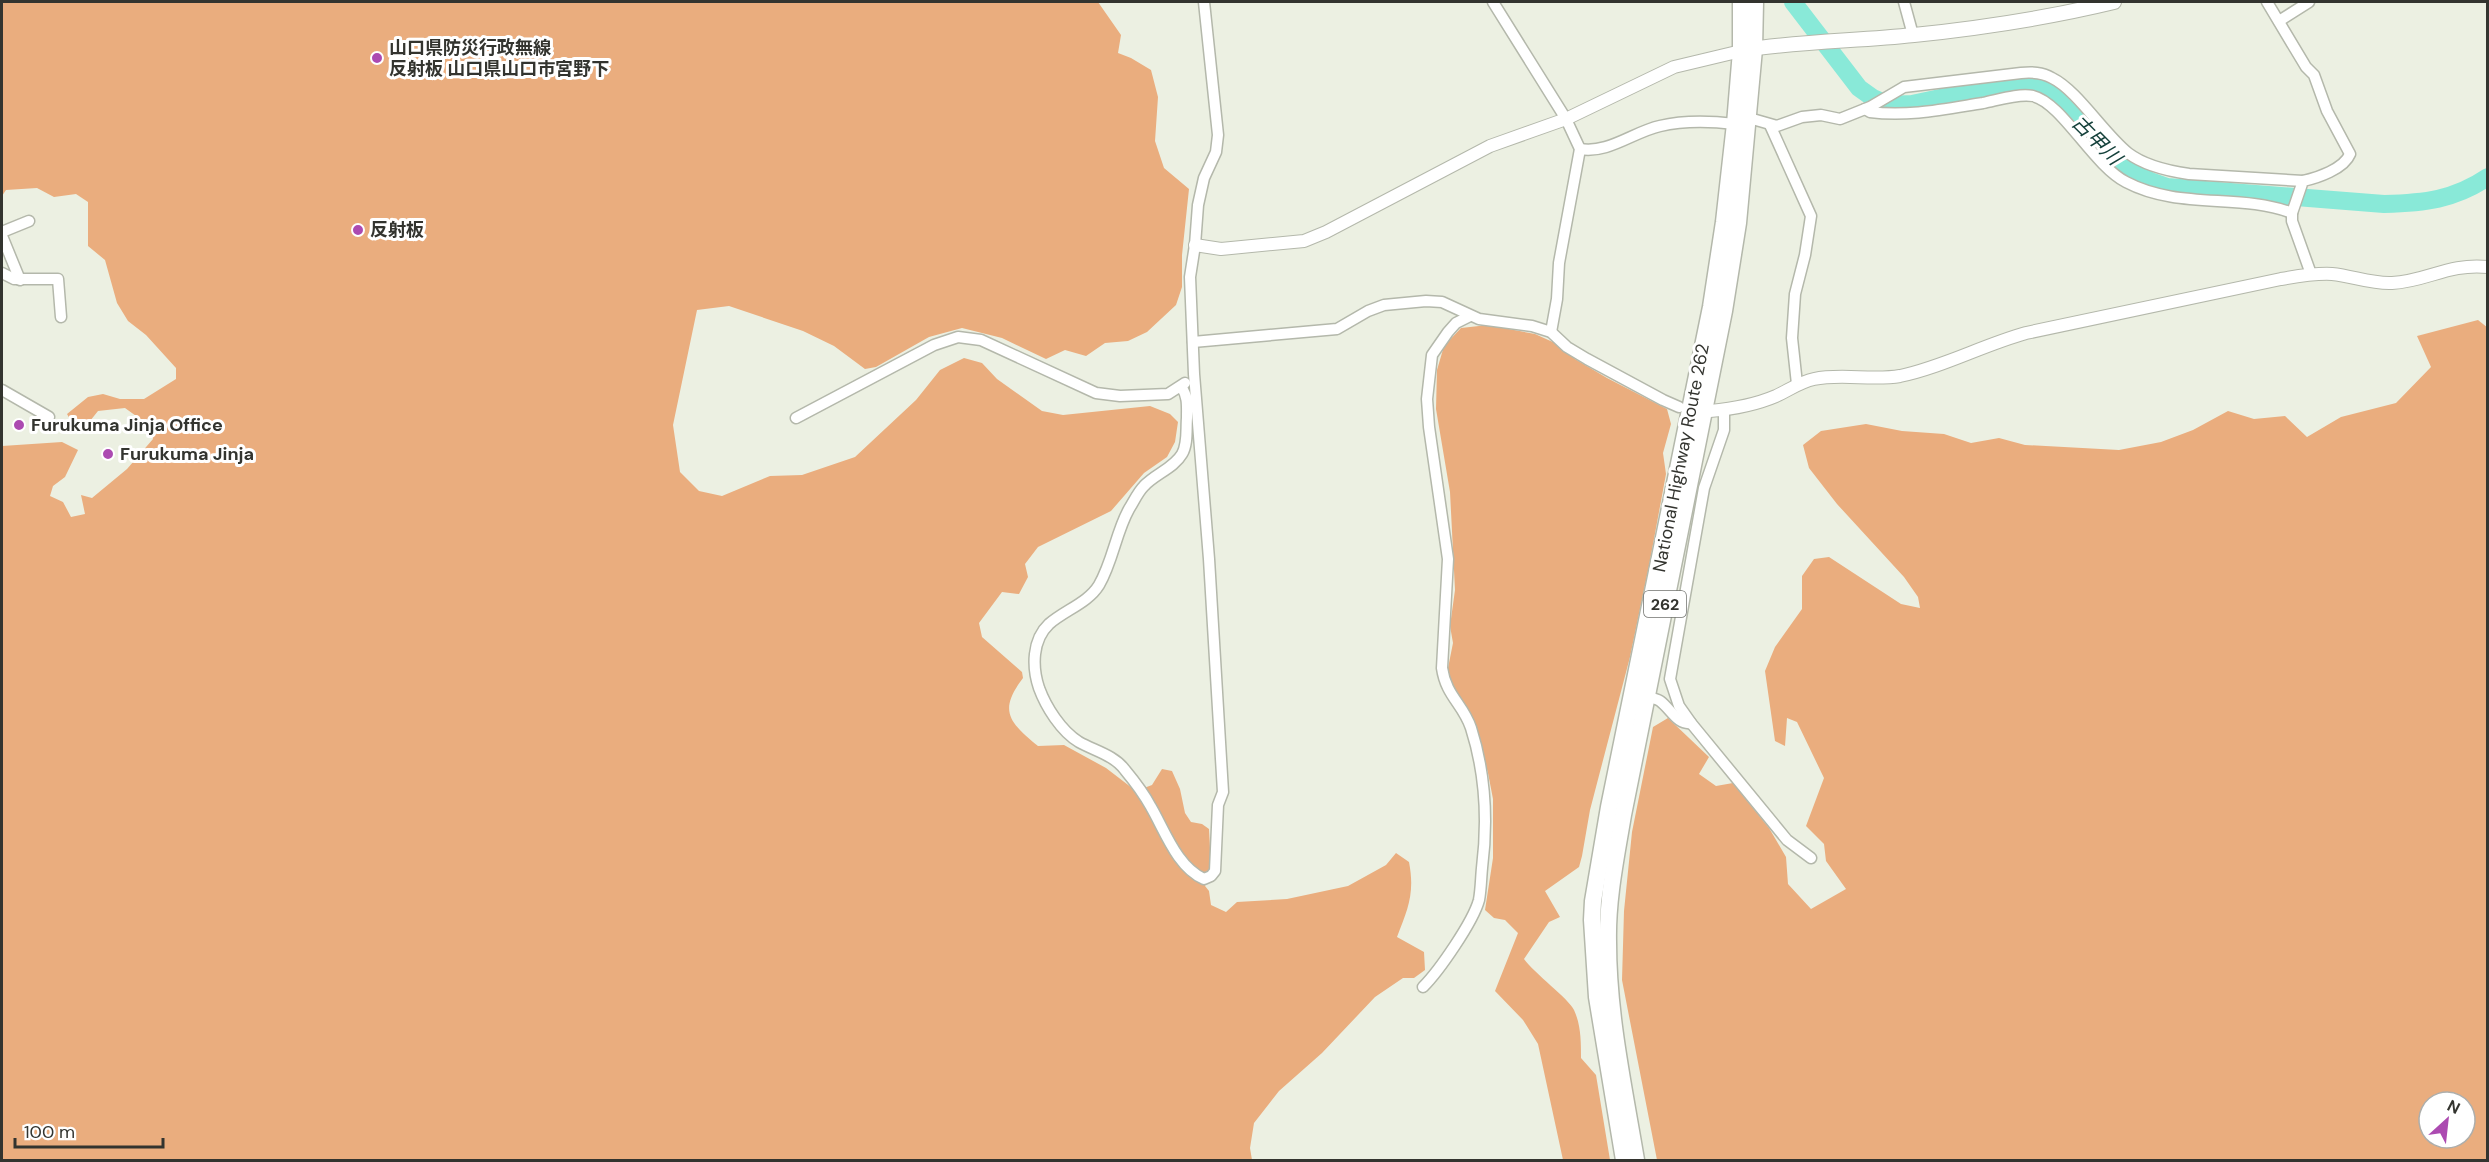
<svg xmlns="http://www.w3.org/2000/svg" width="2489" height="1162" font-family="'DM Sans','Noto Sans JP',sans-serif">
  <rect width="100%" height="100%" fill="#ecf0e2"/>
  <g fill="#eaad7e" fill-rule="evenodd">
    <path d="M2 2H1098L1121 35 1118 53 1131 58 1151 70 1158 97 1155 141 1164 168 1189 189 1182 255V287L1176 305 1147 332 1128 341 1105 343 1086 356 1065 350 1046 359 1002 338 962 328 929 337 876 367 865 369 834 346 803 331 729 306 697 310 673 425 680 472 699 491 722 496 770 476 802 475 855 457 916 400 940 370 964 358 982 363 997 379 1042 411 1063 415 1150 406 1170 414 1178 422 1175 442 1167 457 1144 473 1111 511 1038 547 1025 564 1028 577 1019 594 1002 592 979 623 982 637 1022 672 1023 678C998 711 1009 722 1038 746L1064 745 1106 768 1136 791 1152 785 1162 769 1172 771 1180 789 1185 813 1191 822 1202 824 1209 829 1211 866 1205 886 1209 891 1211 905 1226 912 1237 902 1287 899 1348 886 1386 865 1396 853 1409 862C1415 893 1408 909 1397 937L1424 952 1425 970 1414 978H1403L1375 997 1322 1053 1279 1091 1254 1123 1250 1148 1252 1160H2V446L62 442 78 450 65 477 53 486 50 496 63 502 71 517 85 514 81 495 92 498 127 469 153 439 150 426 125 408 98 411 86 426 71 421 67 414 88 397 103 394 120 399H144L176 379V368L146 335 128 321 117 303 105 260 88 246V202L76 194 54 197 37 188 6 190 2 196Z"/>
    <path d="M2478 320 2488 328 2487 1160H1657L1622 980 1624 911 1632 832 1653 727 1668 718 1709 757 1699 774 1716 786 1733 783 1769 828 1786 857 1788 884 1811 909 1846 889 1826 861 1824 844 1806 826 1824 778 1797 722 1787 718 1785 746 1775 741 1765 671 1775 647 1802 609V576L1814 559 1829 557 1901 604 1920 608 1918 597 1904 577 1837 504 1809 468 1803 445 1821 431 1866 424 1902 431 1944 434 1971 443 1999 438 2025 445 2119 450 2161 442 2193 430 2228 411 2254 419 2285 416 2307 437 2341 417 2396 403 2431 367 2417 336ZM2429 1102H2465V1138H2429Z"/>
    <path d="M1488 325 1535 334 1555 343 1575 359 1607 378 1667 409 1671 424 1663 453 1666 474 1649 566 1630 657 1590 810 1582 856 1579 867 1545 891 1560 917 1549 922 1524 959C1534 973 1569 999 1574 1010 1581 1025 1581 1042 1581 1058L1596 1075 1610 1160H1563L1538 1044 1523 1020 1495 991 1518 933 1505 920 1494 918 1485 910 1493 858V799L1488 773 1474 720 1450 689 1447 673 1453 643 1450 626 1455 590 1450 492 1436 409 1437 370 1444 346 1461 328Z"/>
  </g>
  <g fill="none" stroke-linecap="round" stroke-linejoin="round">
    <path stroke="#89e9d8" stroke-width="18" d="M1793 2 1859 88 1873 98 1889 105 1912 104 2015 82 2037 85 2053 95 2120 165 2150 181 2167 187 2384 204C2424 203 2454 200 2488 177"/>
    <g stroke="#b4b8ab" stroke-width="13">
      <g id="minor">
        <polyline points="1493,2 1566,119 1580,149 1559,263 1557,299 1551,332"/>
        <polyline points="1904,2 1913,35"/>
        <path d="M2267 2 2306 67 2314 75 2327 111 2350 154C2344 169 2317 178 2303 181L2292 213V221L2311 274"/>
        <polyline points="2279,21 2309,2"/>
        <path d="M1865 109 1870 112C1908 117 1945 109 1983 103 1998 100 2019 93 2033 96 2062 103 2093 165 2126 182 2179 210 2240 193 2292 213"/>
        <path d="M1749 118 1777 126 1802 117 1821 115 1840 119 1870 107 1904 87 2021 73C2032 72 2042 72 2052 78 2077 90 2104 134 2128 153 2145 166 2168 171 2189 174L2303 181"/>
        <polyline points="1770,125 1811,216 1805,255 1795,294 1792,338 1797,384"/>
        <path d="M1580 149C1608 154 1633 132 1660 126 1685 120 1710 121 1735 124"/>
        <polyline points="2,232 29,221"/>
        <polyline points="2,236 20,280"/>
        <polyline points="2,273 14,279 58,279 61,317"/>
        <polyline points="1193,342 1337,329 1368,311 1384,305 1426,301 1442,302 1479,319 1532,326 1551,332 1567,347 1587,359 1663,400 1679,407"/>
        <path d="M1182 388C1188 397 1187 406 1187 418 1186 429 1188 444 1182 454 1174 468 1155 474 1144 486 1138 492 1134 501 1129 509 1116 532 1113 561 1099 585 1088 603 1065 610 1049 624 1032 640 1032 667 1039 688 1046 707 1061 731 1079 742 1095 751 1114 755 1125 770 1135 782 1144 794 1151 807 1165 831 1177 867 1204 879L1211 876 1215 871 1218 805 1223 792 1209 559 1194 374 1190 277 1195 245 1198 205 1204 178 1216 152 1218 135 1204 2"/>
        <polyline points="2,390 49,417"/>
        <polyline points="1724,410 1724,430 1704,488 1670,679 1679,706 1691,723 1787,840 1811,858"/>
        <polyline points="796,418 934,345 958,337 981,340 1096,393 1120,396 1168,394 1185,383"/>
        <path d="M1642 695C1648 697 1655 698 1660 701 1671 709 1677 725 1691 723"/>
        <path d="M1423 987C1439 971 1473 922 1479 900 1481 889 1481 878 1482 868 1488 820 1486 775 1471 728 1463 704 1446 696 1442 668L1448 559 1429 427 1427 399 1432 355 1448 332 1456 323 1470 316"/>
      </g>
    </g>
    <g stroke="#b4b8ab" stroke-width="14">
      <g id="tertiary">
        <polyline points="1195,245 1221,249 1304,241 1326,232 1490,146 1566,119 1674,67 1741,51"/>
        <path d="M1710 411C1732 409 1755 405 1776 396 1789 390 1800 382 1814 379 1842 373 1872 381 1900 376 1943 367 1983 345 2026 333L2281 279C2298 276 2315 273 2332 274 2353 276 2371 284 2392 283 2428 281 2448 263 2488 267"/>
      </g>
    </g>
    <g stroke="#b4b8ab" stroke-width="16">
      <path id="secondary" d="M1745 50C1801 41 1858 41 1914 35 1981 28 2048 18 2114 2"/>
    </g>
    <g stroke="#b4b8ab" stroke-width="19">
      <g id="trunk">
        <polyline points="1624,1160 1597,997 1592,920 1593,901 1609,807 1711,307 1724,222 1735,124 1741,51 1741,2"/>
        <path d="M1636 1160C1624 1088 1608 1016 1608 942 1607 899 1616 857 1623 815L1724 311 1738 223 1754 49 1755 2"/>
      </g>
    </g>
    <use href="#minor" stroke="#fff" stroke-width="10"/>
    <use href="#tertiary" stroke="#fff" stroke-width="12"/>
    <use href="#secondary" stroke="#fff" stroke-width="14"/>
    <use href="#trunk" stroke="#fff" stroke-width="16"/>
  </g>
  <g fill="#ac4ab1" stroke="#fff" stroke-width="2">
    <circle cx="377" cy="58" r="6"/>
    <circle cx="358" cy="230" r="6"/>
    <circle cx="19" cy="425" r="6"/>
    <circle cx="108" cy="454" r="6"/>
  </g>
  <g text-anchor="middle" stroke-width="6" stroke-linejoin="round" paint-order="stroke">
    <rect fill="#fff" stroke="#70716d" stroke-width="1.5" x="1644" y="591" width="42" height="26" rx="4.5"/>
    <g font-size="16" font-weight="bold" fill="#33342f">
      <text x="1665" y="610">262</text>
    </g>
    <g font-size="18" font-weight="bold" fill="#33342f" stroke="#fff" text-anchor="start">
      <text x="389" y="54">山口県防災行政無線<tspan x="389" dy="21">反射板 山口県山口市宮野下</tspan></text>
      <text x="370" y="236">反射板</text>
      <text x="31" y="431">Furukuma Jinja Office</text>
      <text x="120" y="460">Furukuma Jinja</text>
    </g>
    <g font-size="18" fill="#33342f" stroke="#fff">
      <text transform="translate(1681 458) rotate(-79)" y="6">National Highway Route 262</text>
    </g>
    <g font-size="20" font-style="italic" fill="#16423c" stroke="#fff">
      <text transform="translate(2097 140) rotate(45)" y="7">古甲川</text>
    </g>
  </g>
  <rect width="2489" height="1162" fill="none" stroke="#33342f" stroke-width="6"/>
  <g transform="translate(2447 1120) rotate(27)"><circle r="28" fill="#ffffff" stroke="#adaeac" stroke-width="1.5"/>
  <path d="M0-4.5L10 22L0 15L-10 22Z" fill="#ac4ab1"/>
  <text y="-9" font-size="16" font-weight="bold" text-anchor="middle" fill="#33342f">N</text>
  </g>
  <path d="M15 1138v9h148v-9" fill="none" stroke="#33342f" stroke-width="3"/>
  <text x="24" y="1138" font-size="18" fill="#33342f" stroke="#ffffff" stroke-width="4.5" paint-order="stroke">100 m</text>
</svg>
